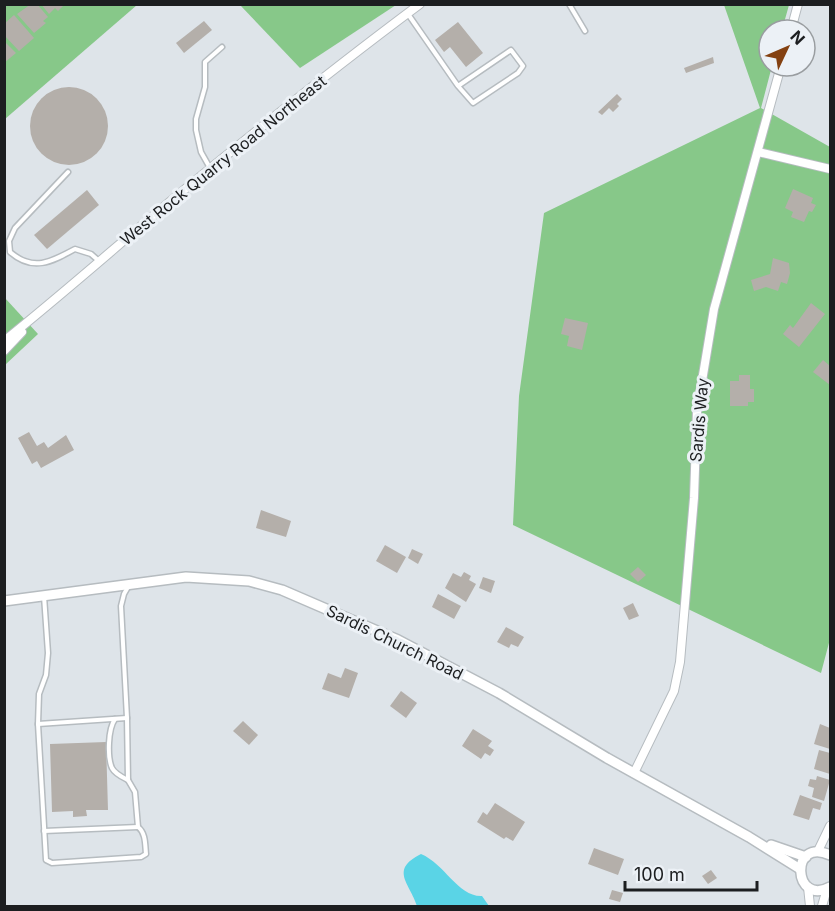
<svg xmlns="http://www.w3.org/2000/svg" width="835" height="911" font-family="Inter,sans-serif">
  <rect width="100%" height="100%" fill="#dee4e9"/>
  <g fill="#87c889">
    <polygon points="5,5 137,5 5,119"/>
    <polygon points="240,5 396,5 300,68"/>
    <polygon points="724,5 789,5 782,30 769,30 769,66 772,66 761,108 830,147 830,639 821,673 513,525 519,396 544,213 760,108"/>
    <polygon points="5,298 38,334 5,365"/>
  </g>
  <path fill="#5ad4e6" d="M421 854C445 864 458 897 482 896L489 906H417C410 883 389 870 421 854Z"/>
  <g fill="#b4afaa">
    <polygon points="31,4 37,4 48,17 43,21 46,23 34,33 17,14"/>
    <polygon points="41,4 65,4 58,11 55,8 49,14"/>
    <polygon points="14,15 34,38 19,51 4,35 4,24"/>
    <polygon points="204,21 212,30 184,53 176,43"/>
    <polygon points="458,22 483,53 466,67 450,47 444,52 435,40"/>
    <polygon points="4,41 16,53 4,63"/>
    <polygon points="713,57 714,63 686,73 684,68"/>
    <circle cx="69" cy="126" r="39"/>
    <polygon points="617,94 622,99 617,104 619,106 613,112 609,108 602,115 598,112"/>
    <polygon points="793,189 813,198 811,203 816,205 812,212 809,211 804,222 791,217 793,212 785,208"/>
    <polygon points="87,190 99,205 47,249 34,235"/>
    <polygon points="773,258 789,263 790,273 787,284 781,282 778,291 766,287 754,291 751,280 770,274"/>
    <polygon points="811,303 825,314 799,347 783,334 790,325 793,328"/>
    <polygon points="565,318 588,323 582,350 567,346 569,336 561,334"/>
    <polygon points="823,360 830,366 830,385 813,372"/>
    <polygon points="739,375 750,375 750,389 754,389 754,402 748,402 748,406 730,406 730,381 739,381"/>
    <polygon points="29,432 37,446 44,442 48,448 66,435 74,450 41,468 37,461 32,464 18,438"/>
    <polygon points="261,510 291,521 286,537 256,528"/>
    <polygon points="385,545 406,557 397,573 376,561"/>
    <polygon points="412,549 423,554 418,564 408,558"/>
    <polygon points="638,567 646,575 638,582 630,574"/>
    <polygon points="464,572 471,576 469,580 476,584 466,602 445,588 453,573 461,577"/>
    <polygon points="483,577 495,581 491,593 479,588"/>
    <polygon points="438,594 461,606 454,619 432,607"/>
    <polygon points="633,603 639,616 629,620 623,608"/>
    <polygon points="506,627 524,637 518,647 511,644 509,648 497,642"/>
    <polygon points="345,668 358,673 349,698 322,689 328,673 341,678"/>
    <polygon points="401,691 417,703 406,718 390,706"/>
    <polygon points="243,721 258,735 249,745 233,731"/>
    <polygon points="820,724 830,728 830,749 814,744"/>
    <polygon points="473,729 492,741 488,746 494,750 490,756 485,753 481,759 462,746"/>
    <polygon points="106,742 108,810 86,810 87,816 73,817 73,811 52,812 50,744"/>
    <polygon points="819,750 830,753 830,774 814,769"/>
    <polygon points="817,776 830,780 824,801 812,797 814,788 808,786 810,779 816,780"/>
    <polygon points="800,795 822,803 820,810 813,808 809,820 793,815"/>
    <polygon points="495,803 525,822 513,841 506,837 504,839 477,822 483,812 487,815"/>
    <polygon points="594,848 624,859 618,875 588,864"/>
    <polygon points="711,870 717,878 708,884 702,876"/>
    <polygon points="612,890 623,893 620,902 609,899"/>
  </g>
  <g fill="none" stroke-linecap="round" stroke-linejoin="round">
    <g stroke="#b6bcc0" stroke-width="7">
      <g id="service">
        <polyline points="569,4 585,31"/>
        <polyline points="408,14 458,86 473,103 518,73 523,66 511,50 458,86"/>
        <polyline points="210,168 201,152 196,130 196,119 205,87 205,62 222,47"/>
        <path d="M68 172 15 228 9 241 10 252C33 272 51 262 75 249L91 254 99 261"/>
        <path d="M44 596 48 653 46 675 39 694 38 724 46 860 52 863 141 857 146 854C145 845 146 833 138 827L135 792 128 780 127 718 121 606 124 594 128 587"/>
        <path d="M115 719C108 729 107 757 112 768 115 774 122 777 128 780"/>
        <polyline points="38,724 127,718"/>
        <polyline points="44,831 138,827"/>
      </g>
    </g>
    <g stroke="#b6bcc0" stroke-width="10">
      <g id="minor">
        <polyline points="791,30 798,4"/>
        <polyline points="758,152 830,169"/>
        <path d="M4 341C64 293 120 243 179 194 258 129 338 65 420 4"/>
        <polyline points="4,351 22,332"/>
        <polyline points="634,773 674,691 680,662 694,498 697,411 714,309 781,66"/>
        <polyline points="818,851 830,826"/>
        <polyline points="808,887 810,906"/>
        <polyline points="822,906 827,889"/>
      </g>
    </g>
    <g stroke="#b6bcc0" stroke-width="12">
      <g id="tertiary">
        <polyline points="4,601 186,577 249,581 282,590 398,640 499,693 607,758 749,837 800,869"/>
        <polyline points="771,845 806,857"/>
        <path d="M830 855C789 836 793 907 830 887"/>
      </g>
    </g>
    <use href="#service" stroke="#fff" stroke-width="4"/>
    <use href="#minor" stroke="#fff" stroke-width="8"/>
    <use href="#tertiary" stroke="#fff" stroke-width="9"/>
  </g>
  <g text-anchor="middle" stroke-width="6" stroke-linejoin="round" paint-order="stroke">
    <g font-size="16" fill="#1c1e20" stroke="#ecf1f6">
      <text transform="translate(223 160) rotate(-39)" y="6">West Rock Quarry Road Northeast</text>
      <text transform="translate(699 420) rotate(-85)" y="6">Sardis Way</text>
      <text transform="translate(395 642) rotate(26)" y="6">Sardis Church Road</text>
    </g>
  </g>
  <rect width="835" height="911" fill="none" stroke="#1c1e20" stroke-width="12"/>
  <g transform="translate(787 48) rotate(46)"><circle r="28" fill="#ecf1f6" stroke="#999da0" stroke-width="1.5"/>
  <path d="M0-4.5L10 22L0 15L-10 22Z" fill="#844111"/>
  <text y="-9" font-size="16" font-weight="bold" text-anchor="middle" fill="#1c1e20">N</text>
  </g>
  <path d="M625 881v9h132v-9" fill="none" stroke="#1c1e20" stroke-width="3"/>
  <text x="634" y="881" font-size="18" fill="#1c1e20" stroke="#ecf1f6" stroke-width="4.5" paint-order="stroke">100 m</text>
</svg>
